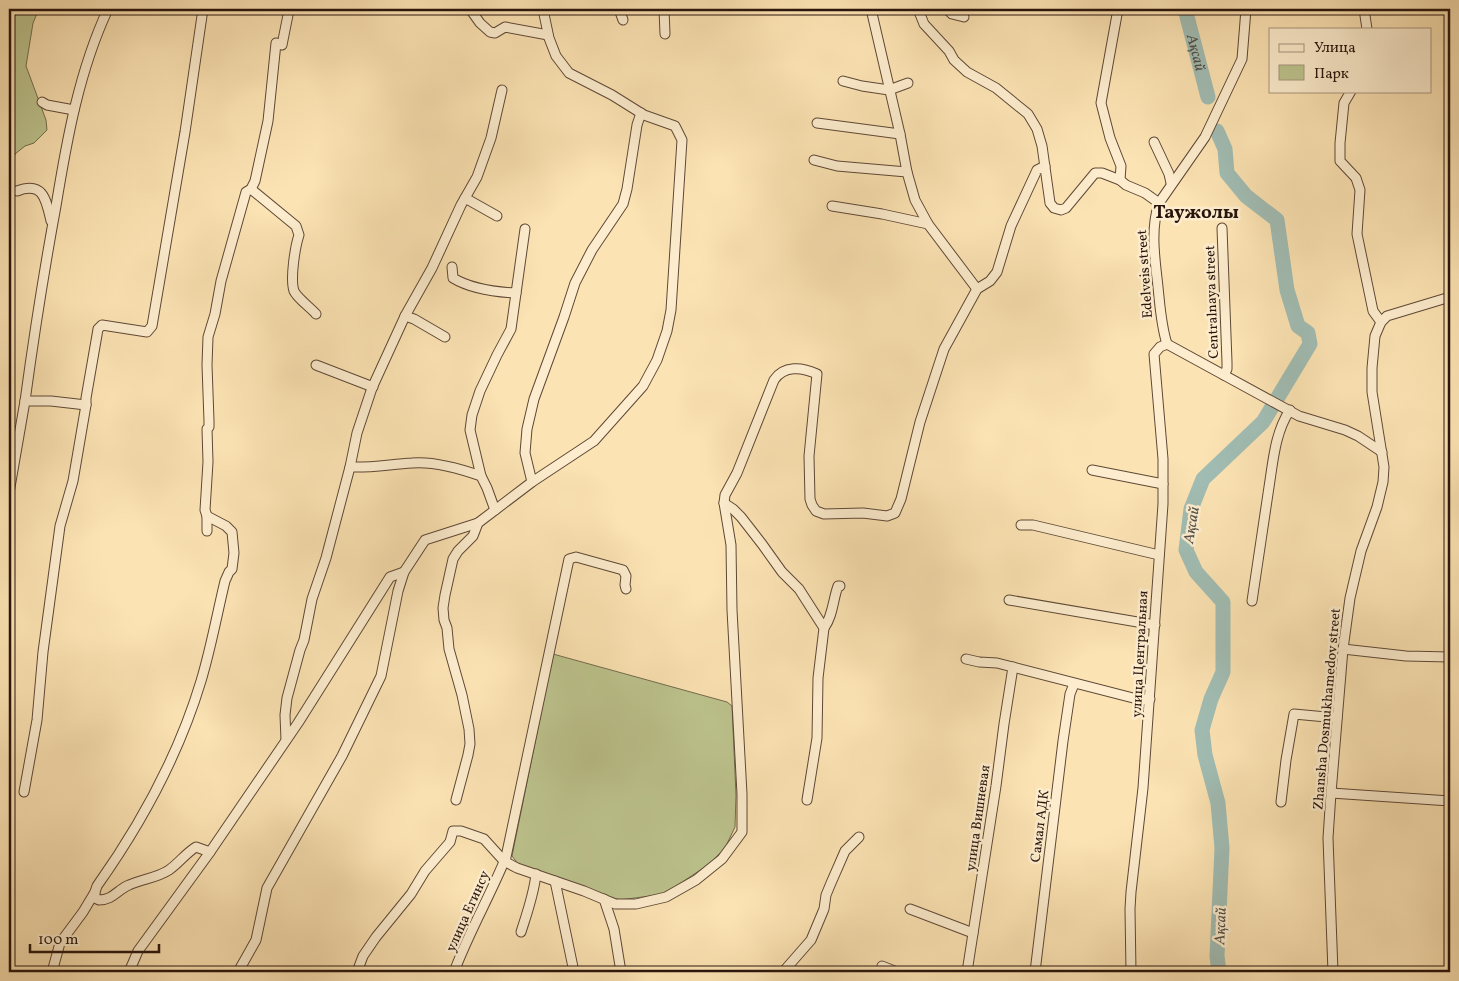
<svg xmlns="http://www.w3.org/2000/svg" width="1459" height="981" font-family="Vollkorn,serif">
  <rect width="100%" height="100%" fill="#fce3b3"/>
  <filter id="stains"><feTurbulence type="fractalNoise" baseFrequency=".004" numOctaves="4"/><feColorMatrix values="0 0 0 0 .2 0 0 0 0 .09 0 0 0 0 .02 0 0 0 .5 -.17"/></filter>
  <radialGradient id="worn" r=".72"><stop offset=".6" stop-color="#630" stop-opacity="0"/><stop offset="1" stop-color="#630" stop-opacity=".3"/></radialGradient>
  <g fill="#bdc48e" stroke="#736c4d">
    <polygon points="15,9 39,9 33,23 26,66 46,120 47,130 34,143 25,146 15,154 9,179 9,21"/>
    <polygon points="553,654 727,702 732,706 736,795 735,827 725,848 708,865 664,894 620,900 518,864 512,856"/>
  </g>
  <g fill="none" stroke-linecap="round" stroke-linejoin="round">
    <g stroke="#a1bdb4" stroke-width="15">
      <path id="s1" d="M1185 9 1208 97"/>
      <polyline points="1217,131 1225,149 1227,173 1246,196 1277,220 1287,290 1298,326 1308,333 1310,344 1263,422 1203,479 1191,509 1186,550 1196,572 1223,602 1223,672 1211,699 1202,730 1205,755 1218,803 1222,848 1217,956 1219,972"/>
    </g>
    <g stroke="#5e4836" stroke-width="11">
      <g id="minor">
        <polyline points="470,9 480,23 490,32 495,33 505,27 548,35"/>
        <polyline points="619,9 623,20"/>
        <polyline points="664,9 665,34"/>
        <polyline points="871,9 900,134 907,172 915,200 928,224 977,289"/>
        <polyline points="918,9 924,24 949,51 954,60 967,72 996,88 1028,114 1037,129 1042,146 1050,203 1054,208 1061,210 1066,208 1095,173 1102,173 1120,180 1126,185 1145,193 1159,203"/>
        <polyline points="947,9 952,14 964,17"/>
        <polyline points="1118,9 1101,103 1110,138 1121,166 1120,180"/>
        <polyline points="1364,9 1367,29"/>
        <polyline points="843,81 862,86 889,90 908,83"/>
        <polyline points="1351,91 1344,103 1340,143 1340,161 1356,178 1360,190 1357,234 1373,311 1381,322"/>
        <polyline points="42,102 47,105 74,110"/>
        <polyline points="817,123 900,134"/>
        <polyline points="1154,142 1169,174 1171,183"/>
        <polyline points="814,160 837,166 907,172"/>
        <path d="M251 189 296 226 299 235C295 247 290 279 294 291 297 298 311 308 316 314"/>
        <path d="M17 191C43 181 46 199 51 221"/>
        <polyline points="465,198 497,216"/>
        <polyline points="832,206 882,214 928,224"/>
        <polyline points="1222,228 1227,362 1227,369 1224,375"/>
        <path d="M452 267 453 278C471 289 495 292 516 293"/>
        <polyline points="405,316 414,319 445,337"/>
        <path d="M1167 344C1161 325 1160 306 1158 287 1155 259 1150 230 1159 203L1205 137 1242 59 1246 9"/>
        <polyline points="1167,344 1299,416 1345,430 1358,436 1382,452"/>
        <polyline points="316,365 373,387"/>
        <path d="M25 401C34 335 44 271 56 206 67 139 79 71 108 9"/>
        <path d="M350 467C371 468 392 464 412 463 434 461 461 469 481 476L487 488 495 510"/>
        <polyline points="1092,470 1163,484"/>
        <polyline points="481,476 470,430 472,415 480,391 497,355 511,329 525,229"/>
        <polyline points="532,482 525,453 527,429 534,399 564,317 575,283 592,250 623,204 627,189 637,125 641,113"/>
        <polyline points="9,493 25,401 51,401 86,405 86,398 97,335 98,329 102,325 147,332 152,326 185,132 203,9"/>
        <polyline points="724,503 733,509 741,517 762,544 782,572 799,589 824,628 818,678 817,738 807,800"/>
        <polyline points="1021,525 1033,525 1159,555"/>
        <polyline points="207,531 207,516"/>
        <polyline points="1009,600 1155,625"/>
        <path d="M1252 601C1258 563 1263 525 1269 487 1273 462 1275 432 1290 410"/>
        <path d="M824 628C833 616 833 599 838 586H840"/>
        <polyline points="1343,649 1406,656 1450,657"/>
        <polyline points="966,659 979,662 997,663 1141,700 1150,699"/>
        <polyline points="286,740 285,715 287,698 300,650 304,640 312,599 326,558 350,467 357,433 372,388 405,316 432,268 461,205 477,177 491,138 502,90"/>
        <polyline points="24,792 37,720 43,652 60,526 73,481 86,405"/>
        <polyline points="1331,793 1450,801"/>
        <polyline points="456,800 468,755 470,744 469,729 462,695 449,649 447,628 444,620 443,608 445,595 453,559 458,551 473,536 478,523 532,482 594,441 643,386 657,360 667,331 671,310 682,140 675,126 644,115 612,95 569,73 556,56 549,38 544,14"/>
        <polyline points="1281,802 1286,760 1294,714 1337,718"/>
        <path d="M210 852 196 847C186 853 179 863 169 870 157 878 142 879 129 885 117 890 113 900 99 900L95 898V892L97 886C141 824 179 754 201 681 211 648 217 614 225 581L229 572 232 569 234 553 232 532 226 526 207 516 205 510 208 462 207 429 209 427V421L207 365 208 337 215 314 221 281 246 192 251 189 255 181 268 121 276 43 282 45 289 10"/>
        <polyline points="555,881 574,972"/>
        <polyline points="604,899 614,929 621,972"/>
        <polyline points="910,909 973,933"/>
        <path d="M521 932C527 913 534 894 536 874"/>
        <polyline points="882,966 897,972"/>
        <polyline points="52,972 60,943 83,912 95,892"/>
        <polyline points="129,972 138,951 210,852 298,723 390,577 404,572"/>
        <polyline points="238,972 256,940 267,888 342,756 381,676 398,591 404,572 425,540 478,523"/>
        <path d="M357 972 363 956 376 937 411 894 425 871 450 842 453 831H461L484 839 504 861 517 868 584 891 615 904H636L666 897 696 880 722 859 742 832V794L732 610 731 545 724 503 725 495 737 473 774 380C784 365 802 367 817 374L809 456 810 499 812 505 816 511 824 514 863 513 887 516 895 513 901 499 920 422 944 349 977 289 990 281 997 272 1011 226 1037 170 1045 166"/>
        <path d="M454 972C469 932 490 896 506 857L569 559 576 557 623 570 626 576 625 585 626 589"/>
        <polyline points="783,972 811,940 824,909 826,895 831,883 845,851 859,837"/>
        <polyline points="967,972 996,786 1004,724 1013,667"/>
        <polyline points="1035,972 1063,741 1070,694 1074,684"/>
        <polyline points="1131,972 1130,909 1131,892 1143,788 1163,504 1163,459 1154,354 1160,347 1167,344"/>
        <polyline points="1333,972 1328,838 1331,793 1343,649 1350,598 1361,551 1377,507 1383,482 1384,467 1372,392 1372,368 1375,336 1381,322 1387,316 1450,297"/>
      </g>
    </g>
    <use href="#minor" stroke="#fdedce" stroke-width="9"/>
  </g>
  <g text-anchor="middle" stroke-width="5" stroke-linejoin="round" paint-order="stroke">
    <g font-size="14" fill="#29140c" stroke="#fdedce">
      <text transform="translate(1144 274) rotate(-94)" y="5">Edelveis street</text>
      <text transform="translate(1211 302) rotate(-92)" y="5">Centralnaya street</text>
      <text transform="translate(1139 654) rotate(-87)" y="5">улица Центральная</text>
      <text transform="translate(1326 709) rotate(-85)" y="5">Zhansha Dosmukhamedov street</text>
      <text transform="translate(977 818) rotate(-82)" y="5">улица Вишневая</text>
      <text transform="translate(1039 826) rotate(-83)" y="5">Самал АДК</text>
      <text transform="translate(467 911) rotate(-66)" y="5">улица Егинсу</text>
    </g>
    <g font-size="15" font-style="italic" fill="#534f47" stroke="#fdedce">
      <text dy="5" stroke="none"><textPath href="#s1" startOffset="45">Ақсай</textPath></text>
      <text transform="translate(1191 525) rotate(-81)" y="5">Ақсай</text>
      <text transform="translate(1220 926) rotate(-88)" y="5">Ақсай</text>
    </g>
    <g font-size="19" font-weight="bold" fill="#29140c" stroke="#fdedce">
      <text x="1196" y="218">Таужолы</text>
    </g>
  </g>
  <rect width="1459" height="981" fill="none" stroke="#fce3b3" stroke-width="30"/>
  <rect x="10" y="10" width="1439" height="961" fill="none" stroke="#29140c" stroke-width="2.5"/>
  <rect x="15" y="15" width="1429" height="951" fill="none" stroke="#29140c"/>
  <rect x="1269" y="28" width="162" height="65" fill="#fdedce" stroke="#a89680"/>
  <rect x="1279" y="44" width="25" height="8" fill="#fdedce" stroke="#a89680"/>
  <text x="1314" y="52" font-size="15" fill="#29140c">Улица</text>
  <rect x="1279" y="65" width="25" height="15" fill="#bdc48e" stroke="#a89680"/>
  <text x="1314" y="78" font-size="15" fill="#29140c">Парк</text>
  <path d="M30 944v8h129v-8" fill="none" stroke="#29140c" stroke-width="2.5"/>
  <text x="38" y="944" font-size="15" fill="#29140c" stroke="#fdedce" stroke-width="4" paint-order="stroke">100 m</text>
  <rect width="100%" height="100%" filter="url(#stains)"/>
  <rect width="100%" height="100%" fill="url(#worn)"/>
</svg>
